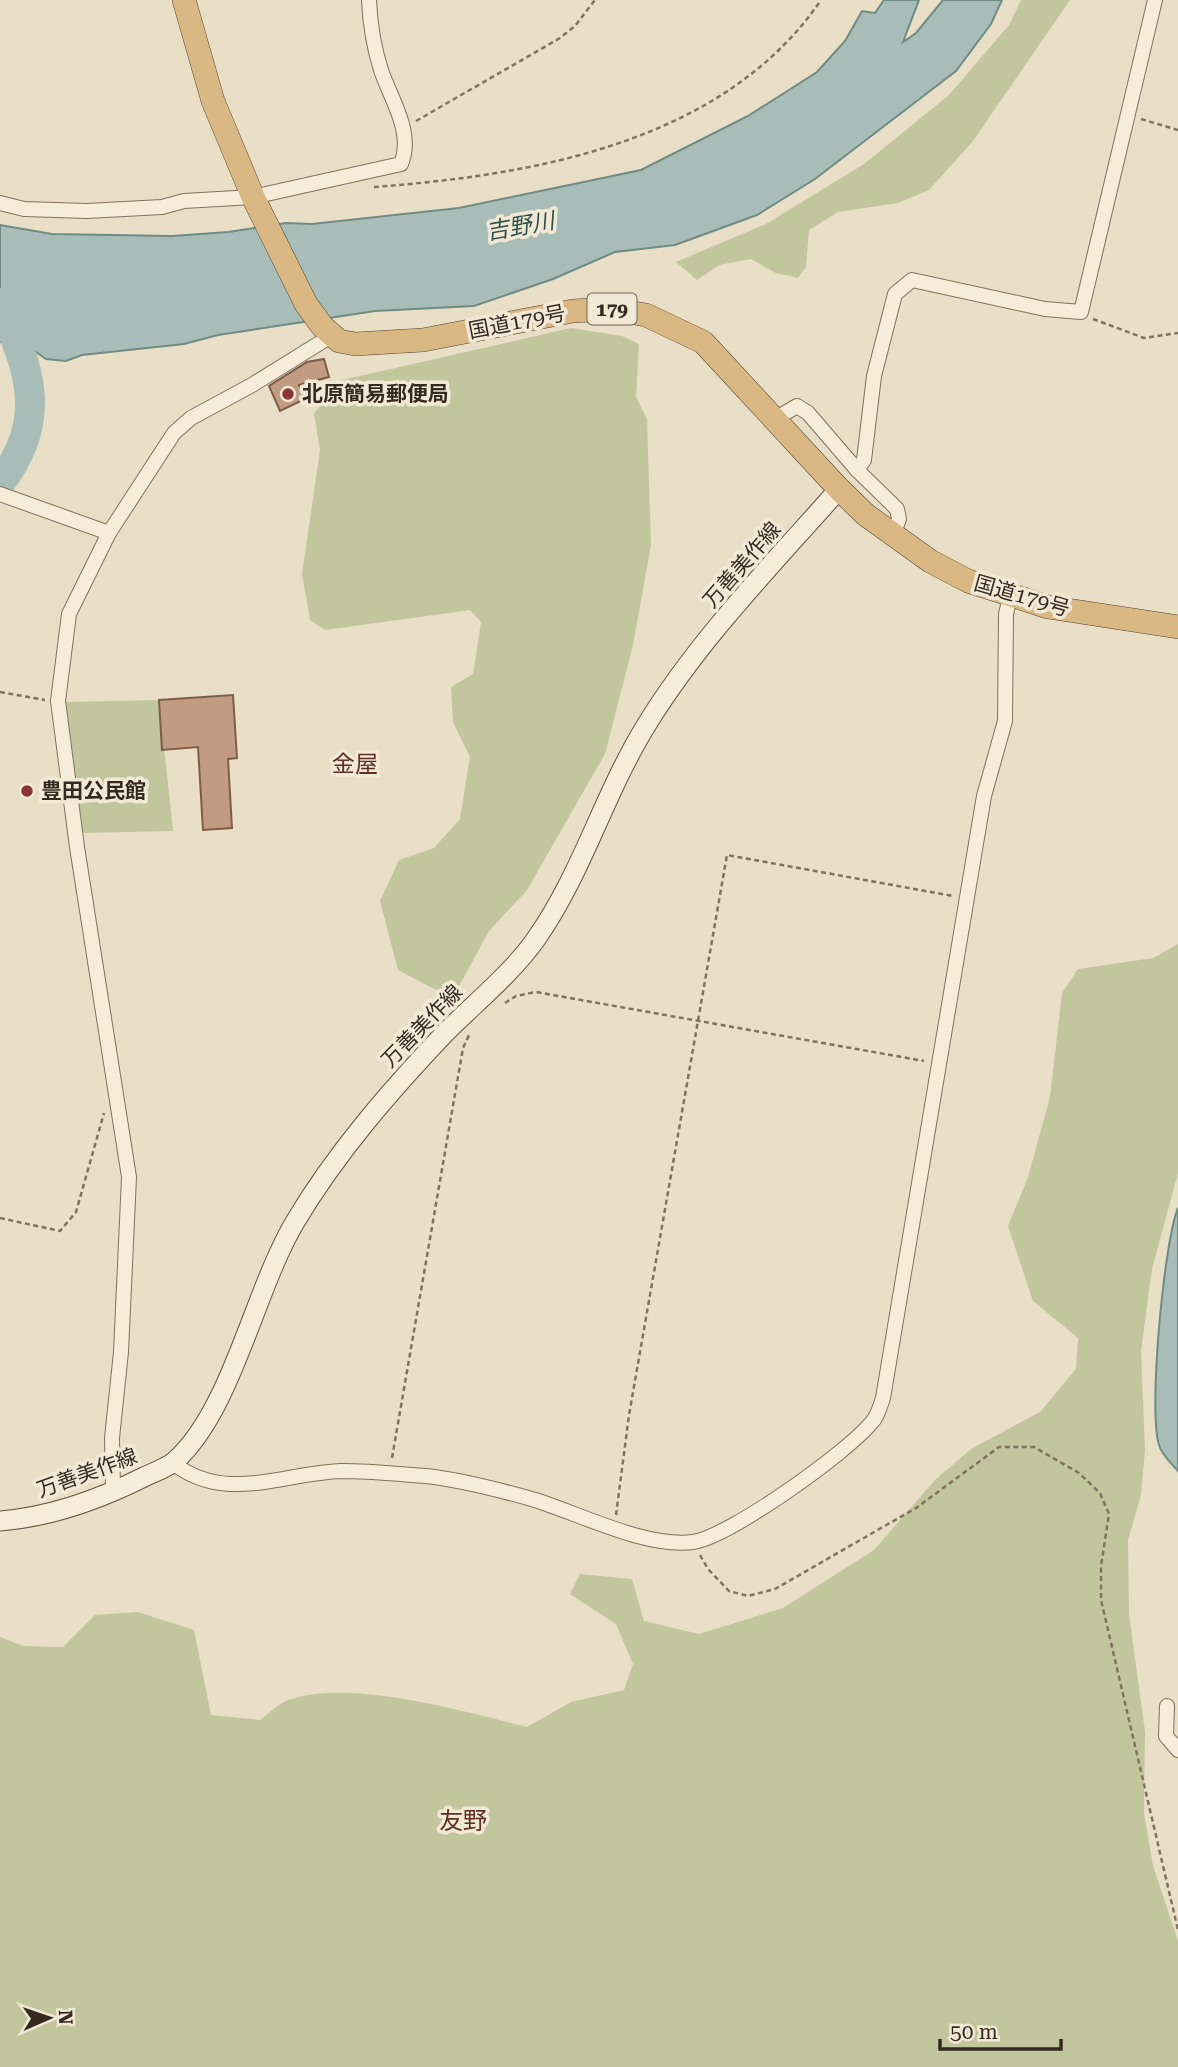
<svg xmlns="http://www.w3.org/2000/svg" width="1178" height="2067" font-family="'Roboto Serif','Noto Sans JP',serif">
  <rect width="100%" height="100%" fill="#e9dfc7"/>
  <g fill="#c1c69d">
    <polygon points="1021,0 1070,0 973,141 929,190 898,203 838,212 809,230 806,267 798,278 776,273 751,259 719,265 697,280 676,262 766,224 864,164 949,95 1009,25"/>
    <polygon points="571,328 622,336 639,344 636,397 647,419 651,545 633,645 605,754 527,890 489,931 458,988 442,993 398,970 380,901 399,860 434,848 460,819 470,757 453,722 451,687 473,674 481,622 470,610 325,630 310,620 302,574 320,450 314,414 338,381"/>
    <polygon points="159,700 173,831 83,833 65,702"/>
    <path d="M1178 944V1173L1152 1269 1141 1351 1145 1450 1141 1495 1128 1540 1129 1614 1145 1732 1144 1813 1153 1866 1178 1941V2067H0V1637L23 1646 63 1647 95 1615 138 1612 194 1630 211 1715 260 1720C268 1714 277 1705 286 1701 347 1677 465 1712 527 1727L571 1702 624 1690 633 1664 616 1624 570 1594 580 1574 632 1579 644 1621 699 1634 783 1608 874 1550 935 1480 971 1449 1040 1412 1076 1369 1078 1338 1033 1301 1008 1226 1028 1177 1050 1097 1062 993 1078 969 1153 958Z"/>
  </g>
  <g fill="#a8bdb7" stroke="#708a84" stroke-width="2">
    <polygon points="884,0 919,0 903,42 916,33 943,0 1002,0 991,24 956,71 815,179 757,215 675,245 615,252 553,279 474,306 375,311 218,335 184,344 82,355 66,361 46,359 28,346 27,353 17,354 11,345 0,342 0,225 52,234 172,236 228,232 286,223 312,224 459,208 641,170 748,116 817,72 845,41 862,11 875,13"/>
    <path d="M1178 1208V1471C1172 1464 1161 1454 1159 1445 1148 1411 1164 1242 1178 1208Z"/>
  </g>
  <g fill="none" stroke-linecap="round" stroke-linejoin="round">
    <path stroke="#a8bdb7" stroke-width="30" d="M0 303C30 369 49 419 0 483"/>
  </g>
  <g fill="#c29c82" stroke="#7e5d48" stroke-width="2">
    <polygon points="324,359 329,377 299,385 305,399 280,411 269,386 307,362"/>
    <polygon points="233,695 237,758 228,759 232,828 203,830 198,747 162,750 159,700"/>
  </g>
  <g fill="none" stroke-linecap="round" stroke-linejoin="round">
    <g stroke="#82715f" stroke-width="16">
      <g id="minor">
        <path d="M0 203 24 209 87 211 162 207 184 201 253 197 401 164C414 132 391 100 381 70 374 48 370 23 369 0"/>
        <polyline points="775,419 797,406 808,413 857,470 897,509 899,519 893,535"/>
        <polyline points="857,470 864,460 874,376 895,294 912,280 1045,309 1081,312 1155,0"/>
        <polyline points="0,494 109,533"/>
        <path d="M173 1463C225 1504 283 1473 341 1471 369 1471 398 1474 426 1476 462 1480 500 1490 535 1500 580 1514 646 1548 693 1542 729 1537 848 1452 872 1422 878 1416 880 1406 883 1398L984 796 1005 721 1006 614 1010 597"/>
        <polyline points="113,1492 112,1438 121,1352 129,1177 77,847 58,701 69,614 109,533 174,433 191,418 252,385 331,336"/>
        <polyline points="1167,1706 1166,1736 1178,1750"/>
      </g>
    </g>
    <g stroke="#645342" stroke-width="21">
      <path id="secondary" d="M0 1521C51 1517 98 1500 144 1477 154 1472 167 1468 175 1461 232 1410 254 1291 295 1222 336 1153 390 1091 445 1033 475 1003 512 973 536 939 583 872 604 793 647 724 700 638 772 565 839 489"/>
    </g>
    <g stroke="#514032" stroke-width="24">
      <polyline id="trunk" points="184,0 213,101 253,197 306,304 322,326 339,341 355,344 423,340 573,311 610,309 646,315 703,342 839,489 866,515 930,561 968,581 1048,607 1178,627"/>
    </g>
    <g stroke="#82715f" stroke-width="2.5" stroke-dasharray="5 3.5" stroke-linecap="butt">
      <polyline points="1141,119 1178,130"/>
      <polyline points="416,121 560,38 575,26 595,0"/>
      <path d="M374 187C535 175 724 142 821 0"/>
      <polyline points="1093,319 1144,338 1178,333"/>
      <polyline points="0,692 45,700"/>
      <polyline points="505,1003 516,996 536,992 924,1061"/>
      <polyline points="0,1218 60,1231 76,1212 104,1113"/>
      <polyline points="392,1458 463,1048 469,1035"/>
      <polyline points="616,1515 629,1415 727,855 953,896"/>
      <polyline points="700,1555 708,1569 729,1591 748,1596 775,1589 916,1508 999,1447 1034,1447 1079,1473 1100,1493 1109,1514 1101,1566 1101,1600 1178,1930"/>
    </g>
    <use href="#minor" stroke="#f5ecda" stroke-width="14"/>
    <use href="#secondary" stroke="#f5ecda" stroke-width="19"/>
    <use href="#trunk" stroke="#dab884" stroke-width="23"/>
  </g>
  <g fill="#8a3637" stroke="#f1e9d6" stroke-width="2.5">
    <circle cx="288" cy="394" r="7"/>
    <circle cx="27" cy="791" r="7"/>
  </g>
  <g text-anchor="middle" stroke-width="7" stroke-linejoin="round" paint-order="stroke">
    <rect fill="#f1e9d6" stroke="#6d6357" stroke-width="2" x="587.5" y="293.5" width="49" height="31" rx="5"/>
    <g font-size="19" font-weight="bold" fill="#352a21">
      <text x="612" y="316">179</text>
    </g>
    <g font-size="21" fill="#352a21" stroke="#f1e9d6">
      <text transform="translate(517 322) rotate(-11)" y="7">国道179号</text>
      <text transform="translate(742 565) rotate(-49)" y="7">万善美作線</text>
      <text transform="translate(1022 596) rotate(16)" y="7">国道179号</text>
      <text transform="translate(422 1026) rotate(-46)" y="7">万善美作線</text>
      <text transform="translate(87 1473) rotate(-20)" y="7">万善美作線</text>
    </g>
    <g font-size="21" font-weight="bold" fill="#352a21" stroke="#f1e9d6" text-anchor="start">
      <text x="302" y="401">北原簡易郵便局</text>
      <text x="41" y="798">豊田公民館</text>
    </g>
    <g font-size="23" font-style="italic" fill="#325250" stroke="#f1e9d6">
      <text transform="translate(520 226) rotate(-10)" y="8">吉野川</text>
    </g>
    <g font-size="23" fill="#5c3025" stroke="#f1e9d6">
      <text x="355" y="772">金屋</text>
    </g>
    <g font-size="24" fill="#5c3025" stroke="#f1e9d6">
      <text x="463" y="1829">友野</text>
    </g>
  </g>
  <g transform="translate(49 2018) rotate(88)" stroke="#f1e9d6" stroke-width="5" paint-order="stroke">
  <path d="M0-5L12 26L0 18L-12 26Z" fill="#352a21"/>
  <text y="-10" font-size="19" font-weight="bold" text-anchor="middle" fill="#352a21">N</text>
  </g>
  <path d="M940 2039v10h121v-10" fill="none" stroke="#352a21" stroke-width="3.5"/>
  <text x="950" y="2039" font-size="21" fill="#352a21" stroke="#f1e9d6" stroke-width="5" paint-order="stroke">50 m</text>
</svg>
